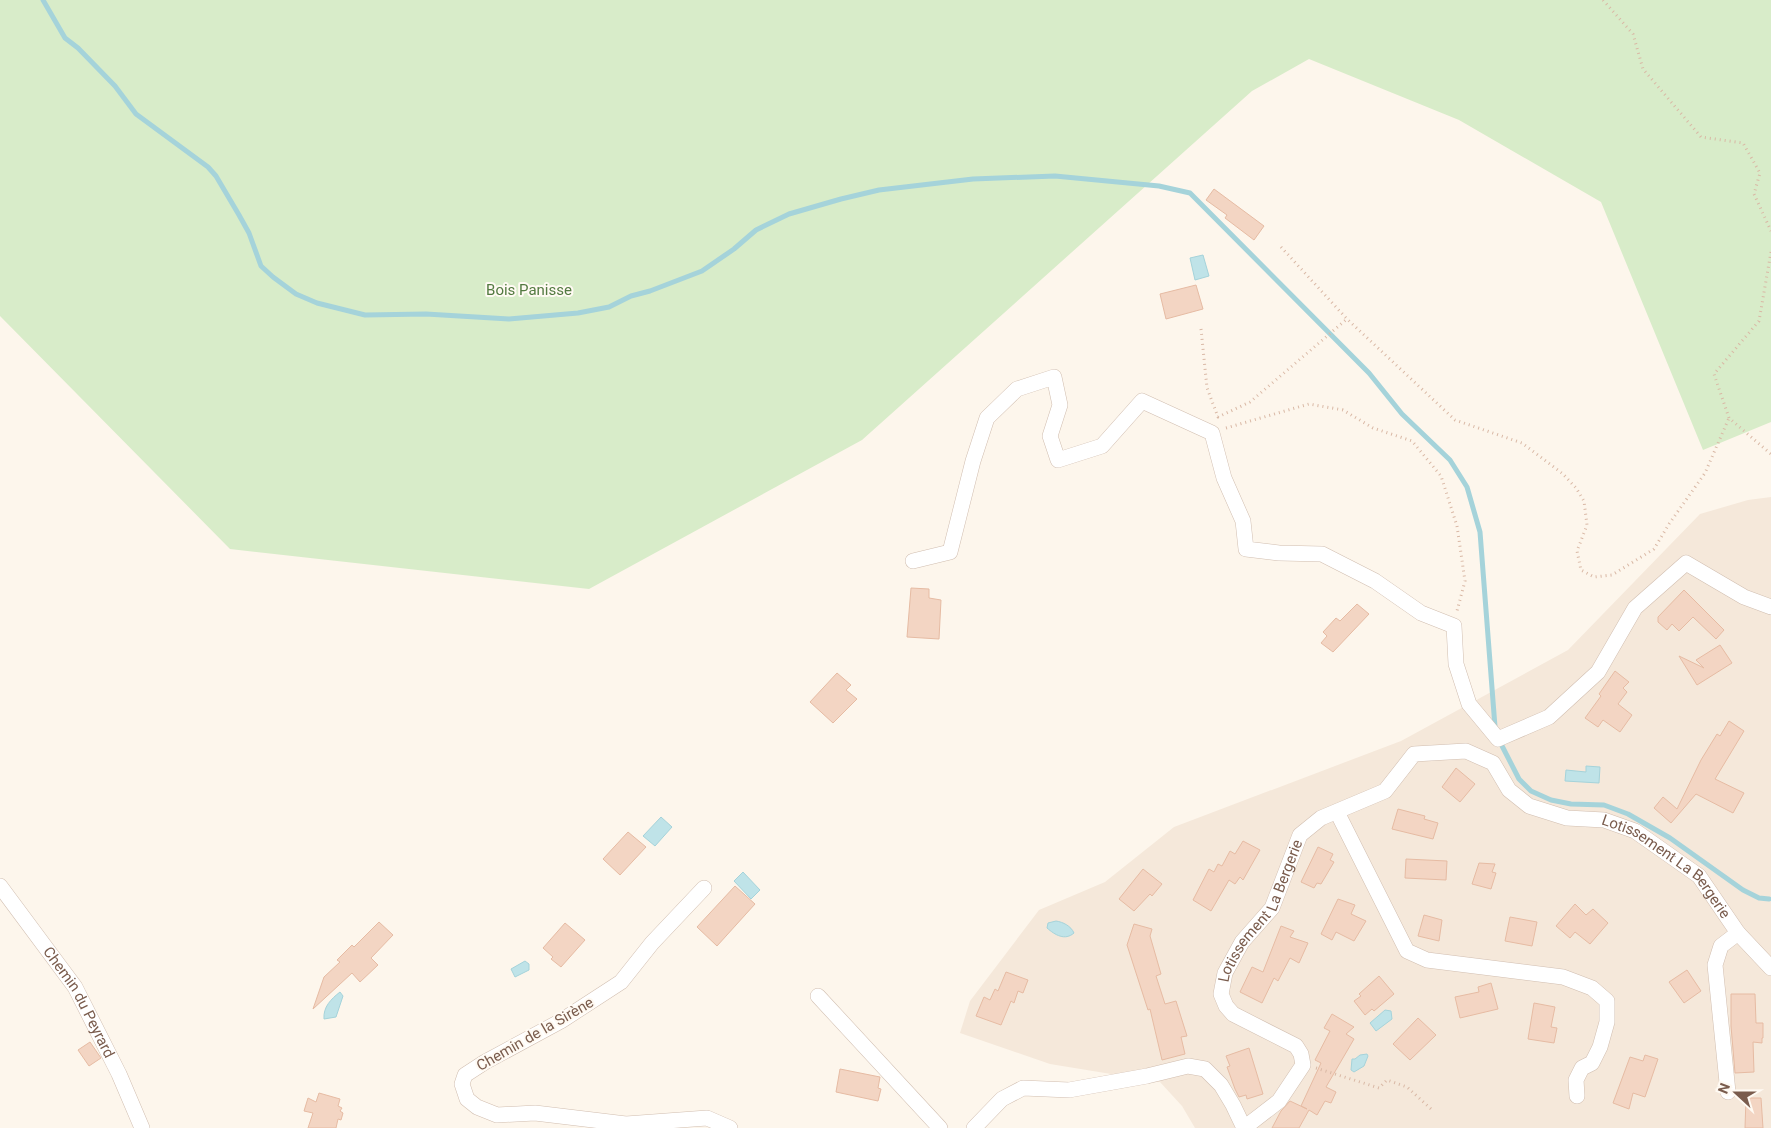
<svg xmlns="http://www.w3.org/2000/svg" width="1771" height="1128" font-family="Roboto,sans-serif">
  <rect width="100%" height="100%" fill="#fdf6ec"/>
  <polygon fill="#f5e8da" points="1771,497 1771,1128 1195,1128 1182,1106 1160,1082 1050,1064 960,1033 970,1001 1039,910 1105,882 1174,827 1401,741 1568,650 1700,514 1748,500"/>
  <polygon fill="#d8ecc9" points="0,0 1771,0 1771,422 1703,450 1601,202 1459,120 1309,59 1252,91 862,440 589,589 230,549 0,316"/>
  <g fill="#bfe3e8" stroke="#a5d3da">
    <polygon points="1203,255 1209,276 1195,280 1190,258"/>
    <polygon points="1586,766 1600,767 1599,783 1565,781 1566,770 1586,772"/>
    <polygon points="661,817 672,827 655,846 643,836"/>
    <polygon points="743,872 760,890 751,899 734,881"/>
    <path d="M1056 921C1063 922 1071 926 1074 933 1065 941 1055 935 1047 928L1048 923Z"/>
    <polygon points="525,961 529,964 529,970 515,977 511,969"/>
    <path d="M340 992 343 996 336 1017 324 1019C323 1007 331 999 340 992Z"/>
    <polygon points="1385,1010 1391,1011 1392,1019 1376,1031 1370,1023"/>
    <polygon points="1367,1054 1368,1056 1364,1066 1354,1072 1351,1070 1352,1059 1355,1059 1360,1055"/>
  </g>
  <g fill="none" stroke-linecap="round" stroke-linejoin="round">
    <g stroke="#a5d3da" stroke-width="5">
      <polyline points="43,0 65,38 78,48 115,86 136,114 208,167 216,176 239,215 249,233 261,266 273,277 296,294 317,303 365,315 426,314 509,319 578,313 609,307 631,296 650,291 702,271 734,249 756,230 789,214 841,199 879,190 973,179 1055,176 1159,186 1190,193 1369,373 1402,414 1450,460 1467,487 1480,532 1495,727"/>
      <polyline points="1499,740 1519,779 1531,791 1551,800 1571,804 1604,805 1628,814 1670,838 1743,890 1759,898 1769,899"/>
    </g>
  </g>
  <g fill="#f3d5c3" stroke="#e6bba3">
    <polygon points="1214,189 1264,226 1254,240 1225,218 1227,215 1206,200"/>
    <polygon points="1196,285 1203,309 1166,319 1160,294"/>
    <polygon points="911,588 929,589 929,598 941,600 939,639 907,637"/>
    <polygon points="1684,590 1724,630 1716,639 1693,617 1679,631 1672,624 1667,630 1658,622 1658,617"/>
    <polygon points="1357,604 1369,614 1333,652 1321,643 1327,636 1323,632 1336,618 1340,621"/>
    <polygon points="1720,645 1732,663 1697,685 1679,656 1704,668 1696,660"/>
    <polygon points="1615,671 1629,682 1623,688 1627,692 1618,704 1632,715 1620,732 1603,720 1598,727 1585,718 1601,696 1599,694"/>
    <polygon points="837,673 851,685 846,690 857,699 833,723 810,702"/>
    <polygon points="1729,721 1744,731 1715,779 1744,793 1733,813 1696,794 1671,823 1654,808 1663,797 1677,809 1701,760 1717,734 1720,736"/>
    <polygon points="1456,768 1475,784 1460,802 1442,787"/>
    <polygon points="1398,809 1425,816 1424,819 1438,823 1433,839 1392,829"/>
    <polygon points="628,832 646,847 620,875 603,859"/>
    <polygon points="1243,841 1260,850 1243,880 1240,877 1235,884 1229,880 1211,911 1193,900 1209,869 1214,872 1218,864 1222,866 1230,851 1235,854"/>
    <polygon points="1318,847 1333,854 1330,860 1334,862 1321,884 1317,883 1314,888 1301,882"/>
    <polygon points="1406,859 1447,861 1446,880 1405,878"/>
    <polygon points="1479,863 1495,864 1492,872 1496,873 1491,889 1472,884"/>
    <polygon points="1143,869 1162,884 1152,896 1150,894 1134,911 1119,899"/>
    <polygon points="735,886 755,904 717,946 697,927"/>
    <polygon points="1338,899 1355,905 1351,914 1366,921 1354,941 1336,932 1332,940 1321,934"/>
    <polygon points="1575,904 1586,915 1593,909 1608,923 1590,944 1575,932 1570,938 1556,926"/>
    <polygon points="1424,915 1442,920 1439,941 1418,936"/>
    <polygon points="1510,917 1537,922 1532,946 1505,941"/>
    <polygon points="379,922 393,935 371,958 378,965 360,982 352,973 313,1009 324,977 340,962 337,960 352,945 354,947"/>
    <polygon points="565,923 585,940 561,967 551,959 553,957 543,948"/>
    <polygon points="1134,924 1152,929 1150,936 1161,974 1156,976 1165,1004 1176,1001 1187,1036 1181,1037 1185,1054 1162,1060 1150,1009 1148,1010 1127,945"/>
    <polygon points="1281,926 1294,931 1290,937 1308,943 1299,963 1290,958 1278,981 1274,978 1262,1003 1240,992 1252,967 1263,972"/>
    <polygon points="1687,970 1701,991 1684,1003 1669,982"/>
    <polygon points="1006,972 1028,980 1023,993 1018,991 1014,1003 1011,1001 1001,1025 976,1016 984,997 990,1000 995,989 998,991"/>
    <polygon points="1379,976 1394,994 1374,1011 1372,1009 1365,1015 1354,1001 1361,996 1359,994"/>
    <polygon points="1491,983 1498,1009 1460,1018 1455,997 1479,992 1478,987"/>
    <polygon points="1731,994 1755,994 1756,1023 1763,1023 1763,1038 1762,1038 1762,1043 1753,1042 1754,1072 1735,1073 1731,1026"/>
    <polygon points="1534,1003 1555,1007 1551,1027 1557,1028 1554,1043 1528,1039"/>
    <polygon points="1332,1014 1354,1027 1346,1034 1354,1039 1326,1087 1336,1092 1331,1103 1325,1101 1317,1115 1309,1110 1299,1128 1272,1128 1281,1111 1290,1101 1307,1109 1301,1106 1321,1063 1315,1060 1330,1031 1324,1028"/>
    <polygon points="1418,1018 1436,1035 1410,1060 1393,1044"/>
    <polygon points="90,1042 101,1058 89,1066 78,1050"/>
    <polygon points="1249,1048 1263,1094 1247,1099 1246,1095 1239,1097 1235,1089 1227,1067 1230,1066 1226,1056"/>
    <polygon points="1645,1055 1658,1059 1645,1097 1633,1093 1629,1109 1613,1103 1630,1057 1643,1061"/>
    <polygon points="840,1069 880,1077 878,1088 881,1089 878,1101 836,1092"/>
    <polygon points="319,1093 340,1099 338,1106 342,1108 340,1111 343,1113 341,1120 338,1119 336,1128 308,1128 313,1113 304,1111 308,1098 316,1102"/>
    <polygon points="1746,1098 1761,1098 1763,1128 1745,1128"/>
  </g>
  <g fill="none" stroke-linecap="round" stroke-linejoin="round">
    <g stroke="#d1beb0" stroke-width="16">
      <g id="street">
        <polyline points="913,561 950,552 973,461 987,418 1017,389 1054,377 1060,405 1050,436 1058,460 1102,446 1142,401 1212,433 1224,478 1243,521 1246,549 1279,553 1322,554 1375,581 1421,613 1454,626 1456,664 1469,704 1498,739 1549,717 1598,672 1635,608 1686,563 1744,597 1771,607"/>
        <polyline points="1337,812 1407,951 1427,960 1563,977 1592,988 1607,1001 1607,1022 1600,1047 1592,1063 1582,1068 1576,1080 1577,1096"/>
        <path id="s1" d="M0 886 75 987 119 1074 142 1128"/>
        <polyline points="704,888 652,943 621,982 561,1021 485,1062 465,1075 462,1084 467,1099 477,1107 497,1115 535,1113 626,1124 707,1118 730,1128"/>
        <polyline points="818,996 940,1128"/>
        <polyline points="1728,1092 1715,965 1721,946 1738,933 1771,968"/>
        <polyline points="974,1128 1002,1099 1023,1088 1069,1090 1147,1076 1188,1066 1205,1069 1221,1085 1233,1105 1244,1128"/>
        <path id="s2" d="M1244 1128 1279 1101 1303 1065 1301 1054 1296 1046 1233 1014 1226 1006 1221 994 1225 973 1242 942 1272 908 1300 835 1321 818 1385 791 1414 754 1466 751 1493 763 1509 790 1529 806 1567 818 1604 820 1635 831 1699 876 1738 933"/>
      </g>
    </g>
    <g stroke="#d9b8a5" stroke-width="3" stroke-dasharray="1 4" stroke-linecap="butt">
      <polyline points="1603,0 1633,34 1643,69 1701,137 1743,143 1760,173 1754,194 1771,231"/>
      <polyline points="1281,247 1347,319 1455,420 1522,443 1563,474 1576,488 1584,501 1587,525 1577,551 1581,570 1594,577 1612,575 1654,549 1669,524 1705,473 1729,418"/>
      <polyline points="1771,252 1759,321 1714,374 1729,418 1771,454"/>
      <polyline points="1201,329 1207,388 1218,417 1250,402 1347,319"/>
      <polyline points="1226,428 1309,404 1343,410 1373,428 1412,441 1441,476 1457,526 1465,581 1457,611"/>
      <polyline points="1316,1068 1379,1088 1387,1080 1407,1087 1431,1109"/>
    </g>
    <use href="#street" stroke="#fff" stroke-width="15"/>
  </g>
  <g text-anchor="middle" stroke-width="4" stroke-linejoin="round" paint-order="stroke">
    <g font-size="15" fill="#537a41" stroke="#fffaf3">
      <text x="529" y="295">Bois Panisse</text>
    </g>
    <g font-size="15" fill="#7a5c4d" stroke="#fffaf3">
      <text dy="5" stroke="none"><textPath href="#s2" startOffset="821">Lotissement La Bergerie</textPath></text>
      <text dy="5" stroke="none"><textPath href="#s2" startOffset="296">Lotissement La Bergerie</textPath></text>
      <text dy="5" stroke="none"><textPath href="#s1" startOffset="141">Chemin du Peyrard</textPath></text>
      <text transform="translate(535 1034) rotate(-30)" y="5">Chemin de la Sirène</text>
    </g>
  </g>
  <g transform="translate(1736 1093) rotate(291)" stroke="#fffaf3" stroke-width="4" paint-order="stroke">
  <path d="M0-4L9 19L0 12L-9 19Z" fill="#7a5c4d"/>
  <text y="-8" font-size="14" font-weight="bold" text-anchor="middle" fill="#7a5c4d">N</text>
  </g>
</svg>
